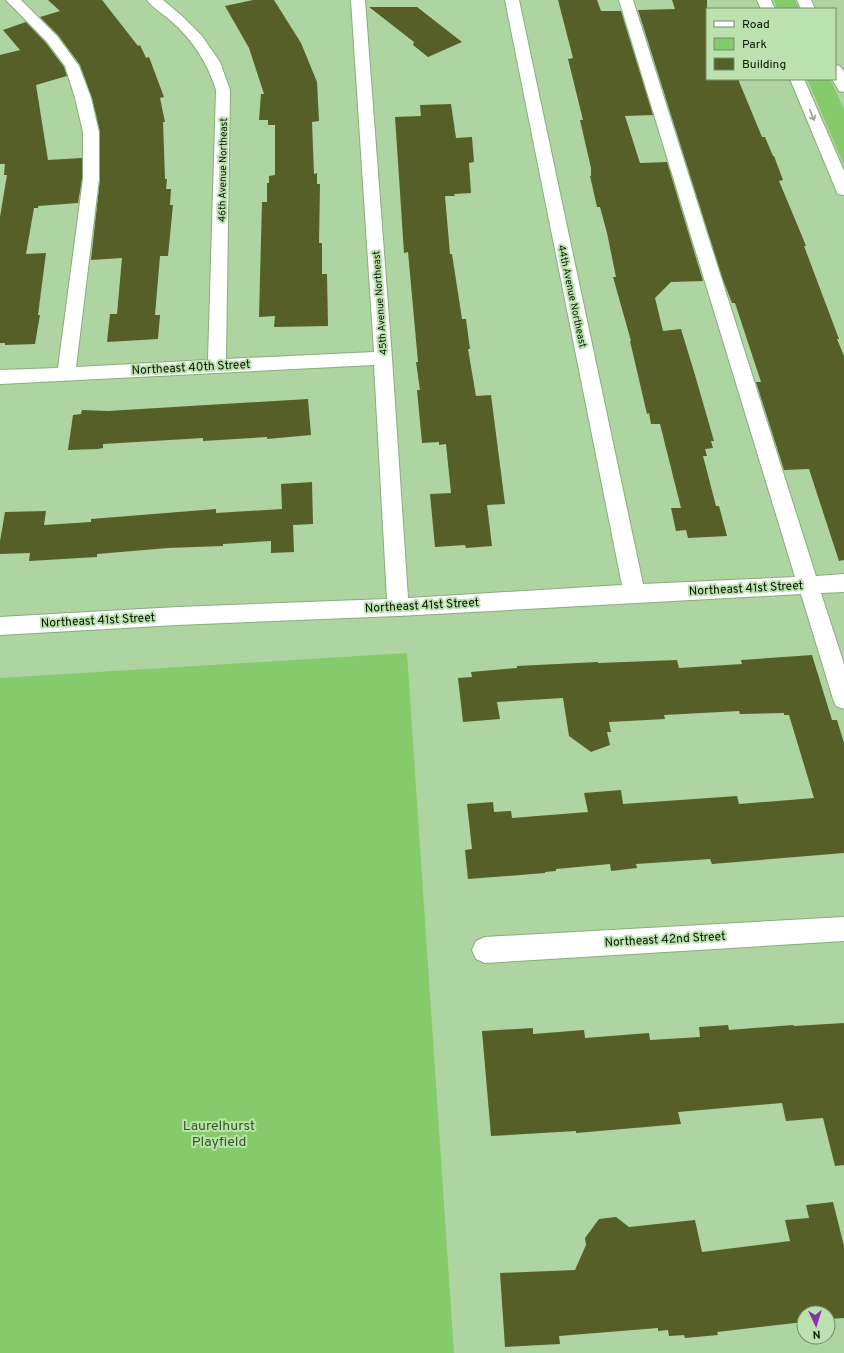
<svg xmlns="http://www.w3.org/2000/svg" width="844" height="1353" font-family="Overpass,sans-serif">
  <rect width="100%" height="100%" fill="#aed4a2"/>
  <g fill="#85ca6b">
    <polygon points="774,0 795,0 799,9 777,9"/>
    <polygon points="807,79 830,79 844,109 844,165"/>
    <polygon points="407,653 454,1353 0,1353 0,678"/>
  </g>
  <g fill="#555f27">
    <polygon points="48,0 102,0 138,46 140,45 146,58 149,57 164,97 160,98 165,122 163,122 165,179 167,179 166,189 171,189 170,205 173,205 168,256 160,256 155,315 160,315 158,339 107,342 110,314 117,314 122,258 91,260 100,179 100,132 92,98 80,65 58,35 40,17 60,11"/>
    <polygon points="253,0 274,0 301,43 317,82 319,121 312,122 314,174 317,173 317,184 320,184 319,243 322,243 322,274 327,274 328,326 274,327 275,316 259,317 262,202 267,202 267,183 269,183 269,176 275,175 275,125 268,125 268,120 259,120 261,94 264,94 249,48 225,6"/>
    <polygon points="558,0 597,0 601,11 621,11 653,115 625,116 640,163 667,162 703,281 671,282 655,298 663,331 681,329 695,375 714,441 711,441 713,448 705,449 707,456 703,456 716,506 719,506 727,536 688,538 686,530 676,531 671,508 681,508 660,424 651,424 649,413 647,414 630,341 631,341 613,277 616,277 607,233 600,207 597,207 590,176 591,176 591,168 580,120 583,120 568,59 573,58"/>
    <polygon points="672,0 707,0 707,79 738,79 762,137 765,137 773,156 774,156 783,180 779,181 802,236 806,246 804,246 839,339 837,339 844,356 844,560 839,561 809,469 784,470 756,382 761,382 735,303 732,303 723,280 638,10 675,9"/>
    <polygon points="369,7 417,7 462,42 428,57 413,45 414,42"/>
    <polygon points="26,22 46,43 64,67 67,76 36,85 48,160 82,158 82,179 78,203 38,206 38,208 34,208 26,254 46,253 38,315 40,315 35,344 5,345 5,343 0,343 0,217 7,175 4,175 5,164 0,164 0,55 20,50 3,30"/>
    <polygon points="451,104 456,138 472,137 474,162 469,163 471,193 454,194 455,196 445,196 450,254 452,254 462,319 466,319 470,349 468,349 476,396 491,395 505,504 487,505 492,546 466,548 465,545 435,547 430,494 451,493 446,444 439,445 439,442 422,443 417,390 420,390 416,362 418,362 408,252 404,253 395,117 421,116 420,105"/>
    <polygon points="308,399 311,435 267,439 267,437 203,441 203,438 103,444 103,448 98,449 68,450 73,415 81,414 82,410 108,411"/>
    <polygon points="312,482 313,524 293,525 294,552 271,553 271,541 223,544 223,546 168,548 97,554 97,557 29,561 30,553 0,554 0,541 5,512 46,511 44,525 91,522 91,519 216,509 216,513 282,509 281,484"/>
    <polygon points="812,655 832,720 837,720 844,743 844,853 712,864 710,859 636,864 637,868 611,871 610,864 556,869 556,871 545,872 545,873 468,879 465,850 472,849 467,804 493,802 494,812 511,811 512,818 588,812 584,793 621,790 623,804 737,796 739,804 814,798 789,715 784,715 784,713 740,714 739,711 664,715 665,719 609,722 611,732 607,732 610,745 591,752 569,736 563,698 497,702 500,719 463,722 458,678 472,677 471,672 517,668 517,666 598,662 598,663 677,660 679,668 742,664 741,660"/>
    <polygon points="844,1023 844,1165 835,1166 823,1118 786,1121 782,1103 678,1112 681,1124 576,1133 576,1131 491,1136 482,1031 533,1028 533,1034 584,1030 585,1038 649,1033 650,1040 700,1037 699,1027 728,1025 729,1030 793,1025 794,1026"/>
    <polygon points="833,1202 844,1246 844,1318 828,1319 828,1313 804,1313 804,1322 717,1332 718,1335 685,1338 684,1335 669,1336 668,1330 658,1331 658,1328 559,1336 560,1344 505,1347 500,1273 575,1270 586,1245 585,1238 599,1219 616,1217 629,1227 695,1220 702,1252 790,1241 785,1220 809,1218 806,1205"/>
  </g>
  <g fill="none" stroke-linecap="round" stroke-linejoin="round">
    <g stroke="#89ad7d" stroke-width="2">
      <g id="minor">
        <path d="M6 0H21L57 36 79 66 91 98 99 132V179L76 367 208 360 216 90C207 62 193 40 170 20 163 14 153 8 147 0H163L182 16 202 36 220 62 230 90 226 359 374 352 351 0H365L392 358 408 598 622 585 505 0H519L643 584 795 577 619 0H633L816 576 844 574V592L821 593 844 664V709L836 706 833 699 801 594 398 616 177 625 0 635V617L177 607 387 599 374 365 0 384V370L58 368 83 179V132L75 98 65 66 47 42Z"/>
        <polygon points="757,0 771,0 775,9 761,9"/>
        <polygon points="797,0 811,0 815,9 801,9"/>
        <polygon points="835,65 840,66 844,72 844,92 839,91 832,79 835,79"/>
        <polygon points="790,79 804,79 844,171 844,195 838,194 836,190"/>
        <polygon points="844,917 844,941 485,963 476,959 472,950 476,941 485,937"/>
      </g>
    </g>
    <use href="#minor" fill="#fff" fill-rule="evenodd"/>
  </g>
  <defs><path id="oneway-shaft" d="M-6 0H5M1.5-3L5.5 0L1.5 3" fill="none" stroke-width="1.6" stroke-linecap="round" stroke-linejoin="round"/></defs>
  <use stroke="#9ca19b" href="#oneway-shaft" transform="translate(812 115) rotate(67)"/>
  <g text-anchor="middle" stroke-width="4" stroke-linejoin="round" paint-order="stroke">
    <g font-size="10" fill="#081504" stroke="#bbe1ae">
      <text transform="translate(222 170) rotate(-89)" y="4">46th Avenue Northeast</text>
      <text transform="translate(573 296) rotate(78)" y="4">44th Avenue Northeast</text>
      <text transform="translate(379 303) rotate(-94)" y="4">45th Avenue Northeast</text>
    </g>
    <g font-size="12" fill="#081504" stroke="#bbe1ae">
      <text transform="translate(191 367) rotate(-3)" y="4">Northeast 40th Street</text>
      <text transform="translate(746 588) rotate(-3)" y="4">Northeast 41st Street</text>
      <text transform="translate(422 605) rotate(-3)" y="4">Northeast 41st Street</text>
      <text transform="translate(98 620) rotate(-3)" y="4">Northeast 41st Street</text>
      <text transform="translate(665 939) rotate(-3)" y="4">Northeast 42nd Street</text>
    </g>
    <g font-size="14" fill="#2f5d1b" stroke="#bbe1ae">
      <text x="219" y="1130">Laurelhurst<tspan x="219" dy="16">Playfield</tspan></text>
    </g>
  </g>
  <rect x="706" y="8" width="130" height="72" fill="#bbe1ae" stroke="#738f6a"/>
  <rect x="714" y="21" width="20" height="6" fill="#ffffff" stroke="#738f6a"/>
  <text x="742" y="28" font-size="12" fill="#081504">Road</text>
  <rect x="714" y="38" width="20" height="12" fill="#85ca6b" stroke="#738f6a"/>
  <text x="742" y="48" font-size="12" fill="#081504">Park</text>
  <rect x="714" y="58" width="20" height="12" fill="#555f27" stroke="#738f6a"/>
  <text x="742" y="68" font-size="12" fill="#081504">Building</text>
  <g transform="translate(816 1325) rotate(176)"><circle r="19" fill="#bbe1ae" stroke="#738f6a"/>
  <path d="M0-3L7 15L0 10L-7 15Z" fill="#8934a2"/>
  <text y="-6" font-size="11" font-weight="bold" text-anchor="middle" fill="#081504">N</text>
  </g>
</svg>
